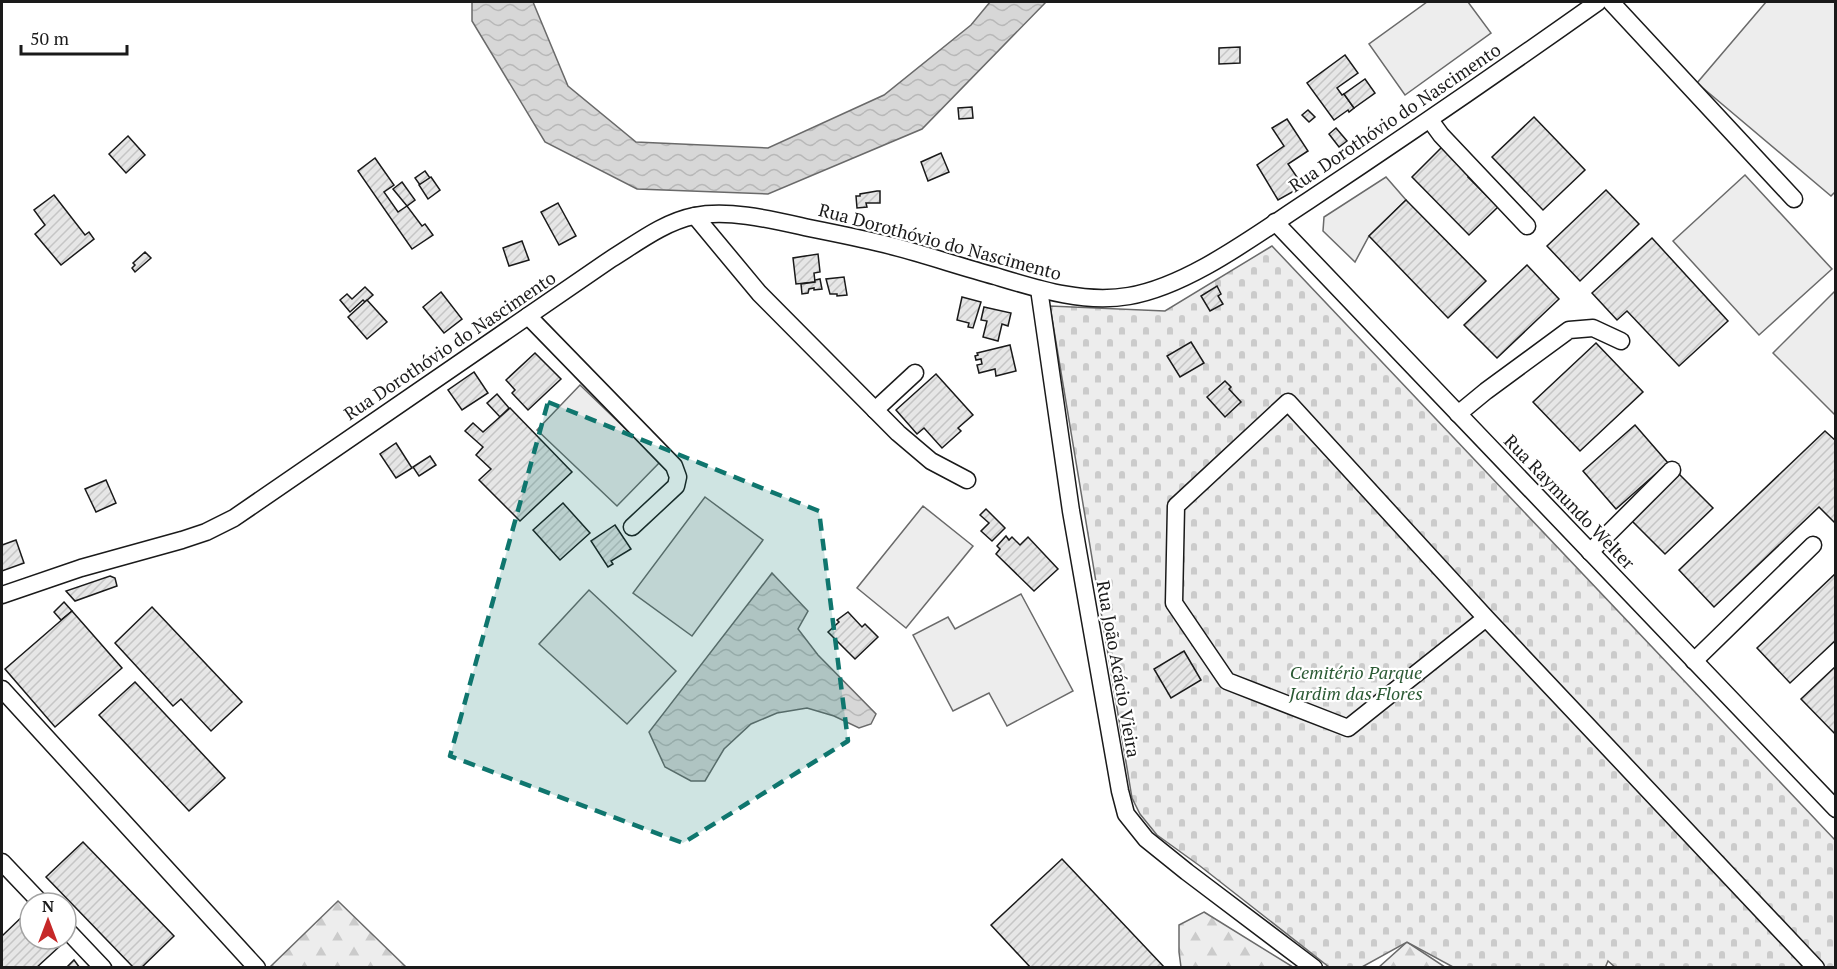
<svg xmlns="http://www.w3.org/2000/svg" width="1837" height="969" font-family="'PT Serif',serif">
  <defs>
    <pattern id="forest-firs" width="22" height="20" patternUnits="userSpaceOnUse" patternTransform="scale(1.5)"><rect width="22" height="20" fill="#ededed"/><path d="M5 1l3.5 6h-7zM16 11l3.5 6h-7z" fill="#cbcbcb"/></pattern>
    <pattern id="cemetery-stones" width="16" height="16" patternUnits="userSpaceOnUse" patternTransform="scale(1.5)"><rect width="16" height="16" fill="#ededed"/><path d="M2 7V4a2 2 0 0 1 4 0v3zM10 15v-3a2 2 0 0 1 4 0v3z" fill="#cbcbcb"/></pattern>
    <pattern id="water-waves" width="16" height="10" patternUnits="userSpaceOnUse" patternTransform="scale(1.5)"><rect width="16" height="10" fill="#d7d7d7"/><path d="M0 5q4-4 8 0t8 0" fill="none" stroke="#b8b8b8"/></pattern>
    <pattern id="building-hatch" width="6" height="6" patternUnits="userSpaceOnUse" patternTransform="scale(1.5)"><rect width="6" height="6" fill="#e6e6e6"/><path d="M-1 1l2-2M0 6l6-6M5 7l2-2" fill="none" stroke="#c5c5c5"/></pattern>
  </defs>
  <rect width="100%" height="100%" fill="#fff"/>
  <g fill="url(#forest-firs)" stroke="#6a6a6a" stroke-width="1.5">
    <polygon points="338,901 406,967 270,967"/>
    <polygon points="1204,912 1293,967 1181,967 1179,952 1179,925"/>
    <polygon points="1407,942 1445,967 1378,968"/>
  </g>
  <polygon fill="url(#cemetery-stones)" stroke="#6a6a6a" stroke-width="1.5" points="1272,246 1835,840 1835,967 1616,968 1608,961 1605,968 1453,967 1407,942 1362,967 1329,967 1200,866 1157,835 1140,814 1132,798 1050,306 1165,311"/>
  <g fill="#ededed" stroke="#6a6a6a" stroke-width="1.5">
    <polygon points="1427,2 1468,2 1491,33 1405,95 1369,44"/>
    <polygon points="1766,2 1835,2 1836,191 1831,196 1697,83"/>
    <polygon points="1745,175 1832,269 1759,335 1673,241"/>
    <polygon points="1386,177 1406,200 1369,236 1355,262 1323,231 1324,217"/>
    <polygon points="1835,291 1835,415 1773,353"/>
    <polygon points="580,385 660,462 617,506 537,430"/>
    <polygon points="705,497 763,540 692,636 633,593"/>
    <polygon points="923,506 973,546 906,628 857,588"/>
    <polygon points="589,590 676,671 627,724 539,644"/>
    <polygon points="1021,594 1073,691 1007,726 989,693 953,711 913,635 948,617 955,629"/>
  </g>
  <g fill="url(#water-waves)" stroke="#6a6a6a" stroke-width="1.5">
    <polygon points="472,2 533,2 568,86 636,142 768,148 884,95 971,25 990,2 1046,2 922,129 768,194 637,189 545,142 472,21"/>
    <polygon points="772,573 808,611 798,629 818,655 876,714 871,724 859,728 834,716 807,708 777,713 751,724 724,749 705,781 691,781 665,767 649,732"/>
  </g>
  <g fill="url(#building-hatch)" stroke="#1a1a1a" stroke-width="1.5">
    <polygon points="1240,47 1240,63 1219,64 1219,48"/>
    <polygon points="1345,55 1358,73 1337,88 1342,95 1344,94 1354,108 1349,112 1348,110 1334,120 1307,83"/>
    <polygon points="1365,79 1375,93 1354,108 1344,94"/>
    <polygon points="972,107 973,118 959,119 958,108"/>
    <polygon points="1308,110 1315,117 1309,122 1302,115"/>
    <polygon points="1534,117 1585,170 1543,210 1492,157"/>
    <polygon points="1287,119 1308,151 1288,164 1303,186 1278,200 1257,165 1284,146 1272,128"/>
    <polygon points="1336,128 1347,141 1339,147 1329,134"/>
    <polygon points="128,136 145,155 126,173 109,154"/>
    <polygon points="1446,143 1474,172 1468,177 1498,207 1469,235 1412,177"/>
    <polygon points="941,153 949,172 928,181 921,162"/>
    <polygon points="375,158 394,185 384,192 398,212 407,206 422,226 425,224 433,235 412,249 358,171"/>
    <polygon points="425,171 430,178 420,185 415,178"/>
    <polygon points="431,177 440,190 428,199 419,185"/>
    <polygon points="402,182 415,200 407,206 393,189"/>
    <polygon points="1606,190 1639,224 1580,281 1547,246"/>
    <polygon points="877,191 880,191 880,203 866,203 867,207 857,208 856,196 860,196 860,194"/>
    <polygon points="54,195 85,235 89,232 94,239 61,265 35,234 45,225 34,210"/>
    <polygon points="1406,200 1486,281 1448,318 1369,236"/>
    <polygon points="558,203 576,236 559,245 541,212"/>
    <polygon points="1652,238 1728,321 1679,366 1627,311 1617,320 1592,293"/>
    <polygon points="522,241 529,260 509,266 503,248"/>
    <polygon points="145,252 151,258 135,272 132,268 135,265 133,263"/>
    <polygon points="818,254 820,272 814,273 815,282 796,284 793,258"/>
    <polygon points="1527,265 1559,299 1497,358 1464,325"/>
    <polygon points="844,277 847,295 837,296 837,294 830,294 826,279"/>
    <polygon points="820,279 822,289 814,290 814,288 809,289 808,293 802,294 801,284 815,282 815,280"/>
    <polygon points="1217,286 1221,294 1218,296 1223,304 1210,311 1201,296"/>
    <polygon points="365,287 373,295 365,302 363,300 350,312 340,300 347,294 352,299"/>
    <polygon points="441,292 462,319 444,333 423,307"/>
    <polygon points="962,297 981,302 973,328 968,327 969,323 957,320"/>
    <polygon points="367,300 387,322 367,339 348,317"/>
    <polygon points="984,307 1011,313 1008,326 1002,324 998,341 983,337 987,321 981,320"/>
    <polygon points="1191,342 1204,363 1180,377 1167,356"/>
    <polygon points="1596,343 1643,392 1580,451 1533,402"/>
    <polygon points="1010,345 1016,371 996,376 995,369 979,373 977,365 982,364 981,359 976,360 975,356 978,355 977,353"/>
    <polygon points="535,353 561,379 528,410 512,393 515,390 506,380"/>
    <polygon points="474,372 488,393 462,410 448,390"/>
    <polygon points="936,374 973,415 958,428 961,431 942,448 924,428 917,434 896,410"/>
    <polygon points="1225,381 1231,387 1229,389 1241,402 1225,417 1207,397"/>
    <polygon points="497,394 509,408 500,417 487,403"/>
    <polygon points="510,408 572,472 520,521 479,480 491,469 476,455 483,447 465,431 473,423 483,432"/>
    <polygon points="1635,425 1668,463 1616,509 1583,471"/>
    <polygon points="1825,431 1836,441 1836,524 1819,507 1714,607 1679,570"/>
    <polygon points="396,443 412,468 396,478 380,454"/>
    <polygon points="430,456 436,465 419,476 413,467"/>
    <polygon points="1677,472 1713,508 1665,554 1629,518"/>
    <polygon points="106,480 116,503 96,512 85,489"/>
    <polygon points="563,503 590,533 560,560 533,530"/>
    <polygon points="986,509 1005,528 992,541 981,531 989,523 980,515"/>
    <polygon points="615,525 631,549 611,561 613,564 608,567 591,541"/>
    <polygon points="1006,536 1009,540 1012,537 1020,545 1028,537 1058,569 1034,591 996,554 1000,549 997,546"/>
    <polygon points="16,540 24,563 2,571 2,545"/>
    <polygon points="1836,573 1836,640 1790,683 1757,648"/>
    <polygon points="110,576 115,578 117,586 75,601 66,591"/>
    <polygon points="64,602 72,611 61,620 54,612"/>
    <polygon points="152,607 242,702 211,731 181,699 173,706 115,643"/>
    <polygon points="72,611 122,668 55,727 5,669"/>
    <polygon points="848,612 862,627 865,624 878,637 855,659 828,632 839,622 837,620"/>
    <polygon points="1184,651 1201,680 1171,698 1154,669"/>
    <polygon points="1836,666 1836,735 1801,699"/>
    <polygon points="135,682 225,778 189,811 99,715"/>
    <polygon points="83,842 174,936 141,968 134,968 46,877"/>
    <polygon points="1062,859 1165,968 1031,968 991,925"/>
    <polygon points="28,911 30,913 30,939 54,939 60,946 36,968 2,968 2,936"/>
    <polygon points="74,960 80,968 66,968"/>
  </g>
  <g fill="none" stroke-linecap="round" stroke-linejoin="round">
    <g stroke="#1a1a1a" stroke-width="19">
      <g id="minor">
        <polyline points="1611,2 1794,199"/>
        <polyline points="1430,120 1441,135 1527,226"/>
        <polyline points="695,216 759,293 898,433 931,461 967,480"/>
        <polyline points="1275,222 1836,809"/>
        <polyline points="1039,289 1071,511 1120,791 1126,814 1146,839 1187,872 1314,968"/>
        <polyline points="528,316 674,466 678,477 676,486 632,527"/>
        <polyline points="875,410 915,373"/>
        <polyline points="1458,414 1486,391 1569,330 1593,328 1621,341"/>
        <polyline points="1590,552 1672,470"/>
        <path d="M2 595 81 568 182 540 206 532 234 518 611 259C637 243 664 222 694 216 730 209 773 220 809 228 834 233 859 238 884 244 921 253 958 266 995 276 1038 289 1084 304 1129 296 1189 286 1257 234 1308 201 1406 136 1502 70 1598 2"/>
        <polyline points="1486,618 1348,728 1227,681 1174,603 1176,506 1288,402 1486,618 1816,968"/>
        <polyline points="1694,661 1813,545"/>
        <polyline points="2,689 257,968"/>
        <polyline points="2,862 41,903"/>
        <polyline points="66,929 103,968"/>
      </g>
    </g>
    <use href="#minor" stroke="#fff" stroke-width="16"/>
  </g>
  <path fill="#0f766e" fill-opacity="0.2" stroke="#0f766e" stroke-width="4.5" stroke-dasharray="12 8" stroke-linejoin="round" d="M548 402 819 511 848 741 683 843 450 756Z"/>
  <g text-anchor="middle" stroke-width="4.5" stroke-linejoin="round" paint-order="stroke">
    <g font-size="18" fill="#1a1a1a" stroke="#fff">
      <text transform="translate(1395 118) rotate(-34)" y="6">Rua Dorothóvio do Nascimento</text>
      <text transform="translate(940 242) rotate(15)" y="6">Rua Dorothóvio do Nascimento</text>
      <text transform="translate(450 346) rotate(-34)" y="6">Rua Dorothóvio do Nascimento</text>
      <text transform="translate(1569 502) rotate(46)" y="6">Rua Raymundo Welter</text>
      <text transform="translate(1118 669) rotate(80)" y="6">Rua João Acácio Vieira</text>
    </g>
    <g font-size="18" font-style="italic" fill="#2b5a34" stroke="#fff">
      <text x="1356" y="679">Cemitério Parque<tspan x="1356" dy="21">Jardim das Flores</tspan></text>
    </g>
  </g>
  <rect width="1837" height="969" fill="none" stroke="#1a1a1a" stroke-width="6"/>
  <g transform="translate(48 921)"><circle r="28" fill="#ffffff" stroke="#a3a3a3" stroke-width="1.5"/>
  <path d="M0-4.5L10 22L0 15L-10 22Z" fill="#c62828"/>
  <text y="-9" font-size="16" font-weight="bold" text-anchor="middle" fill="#1a1a1a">N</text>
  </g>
  <path d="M21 45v9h106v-9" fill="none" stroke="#1a1a1a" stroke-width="3"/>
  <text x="30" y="45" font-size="18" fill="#1a1a1a" stroke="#ffffff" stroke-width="4.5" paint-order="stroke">50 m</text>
</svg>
